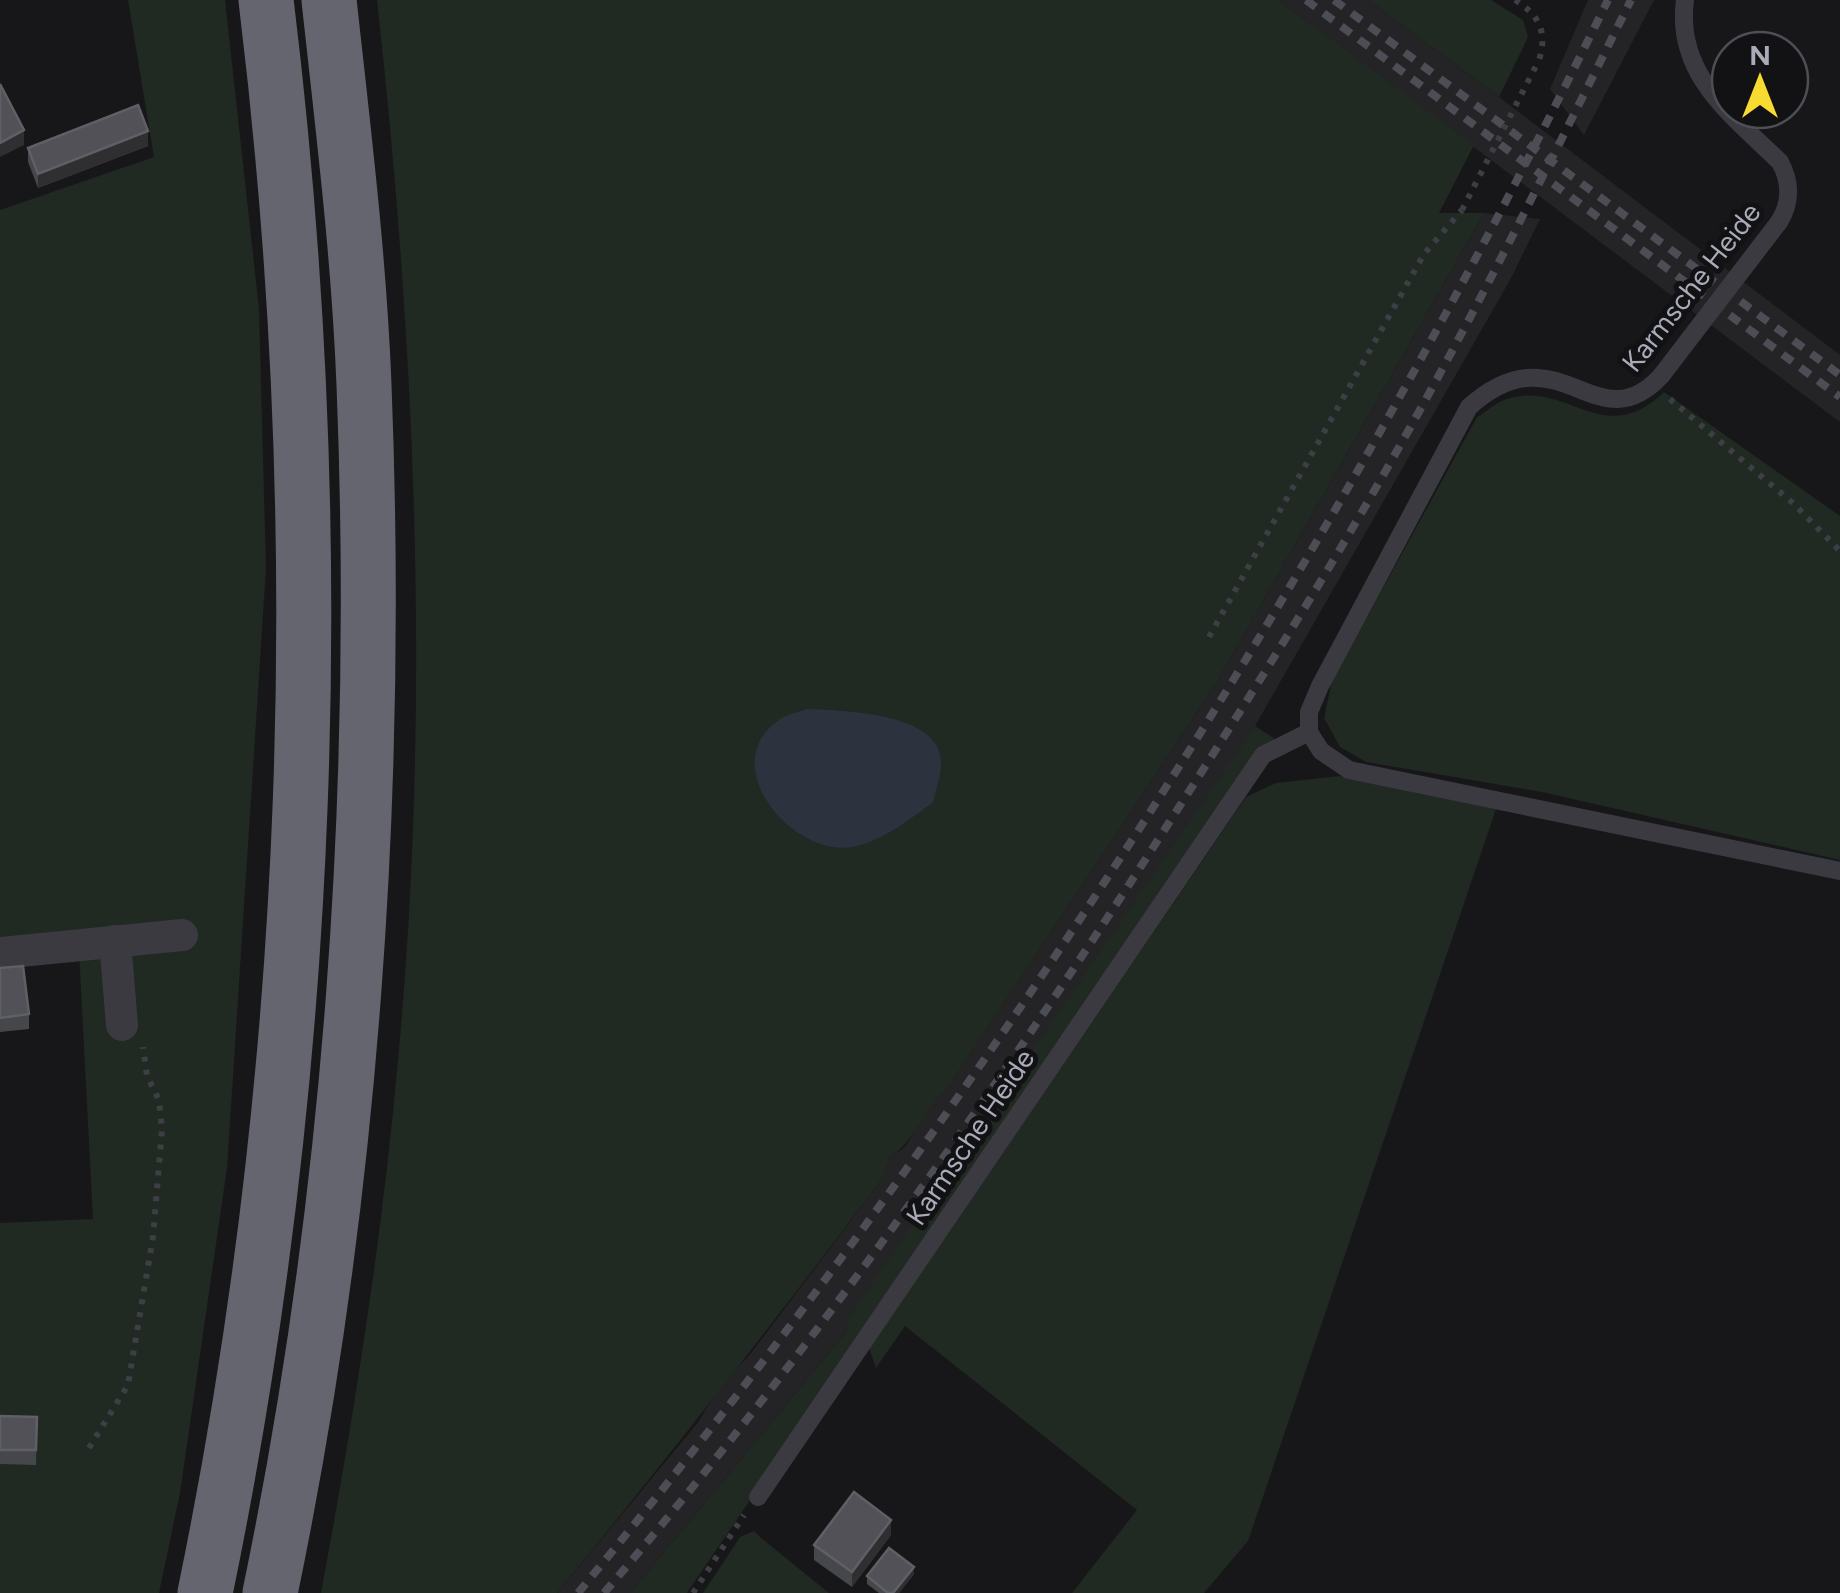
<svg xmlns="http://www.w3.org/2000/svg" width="1840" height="1593" font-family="Figtree,sans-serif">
  <rect width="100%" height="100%" fill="#171719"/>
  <g fill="#242326">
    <polygon points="1278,0 1368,0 1499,97 1840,355 1840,422"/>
    <polygon points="1588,0 1654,0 1584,135 1550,89"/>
    <polygon points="1484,213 1540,219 1510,280 1243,747 849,1318 847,1331 630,1593 557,1593 699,1421 719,1387 751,1353 883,1178 890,1157 905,1147 933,1101 946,1091 1218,680"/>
  </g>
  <g fill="#212923">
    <polygon points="128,0 225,0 259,309 266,568 227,1168 180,1493 159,1593 0,1593 0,1223 93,1219 78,932 0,942 0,210 154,157"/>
    <path d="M377 0H1278L1474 145 1439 213H1484L1218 680 946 1091C923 1108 917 1140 890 1157L883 1178C776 1319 669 1457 557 1593H321C354 1416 382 1239 398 1060 431 708 416 351 377 0Z"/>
    <polygon points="1368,0 1491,0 1523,20 1528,37 1499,97"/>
    <path d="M1664 392 1840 516V860L1542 792 1366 762 1340 747 1324 718 1332 681 1477 417C1486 412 1495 403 1504 400 1568 377 1601 452 1664 392Z"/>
    <polygon points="1255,726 1275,739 1250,764 687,1593 630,1593 847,1331 848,1318"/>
    <polygon points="1340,776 1496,809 1248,1541 1204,1593 1072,1593 1137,1510 905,1326 876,1368 869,1348 1246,797 1276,783"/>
    <polygon points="754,1531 761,1538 829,1593 703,1593 740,1537"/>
  </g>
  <path fill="#2c333e" d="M808 709C843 711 942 712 941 763 941 776 936 790 933 802 909 820 883 841 852 847 791 857 715 764 779 720 786 714 799 712 808 709Z"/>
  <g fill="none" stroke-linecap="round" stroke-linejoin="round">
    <g stroke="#3e3e45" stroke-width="6" stroke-dasharray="5 8" stroke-linecap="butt">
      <path d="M1515 0C1539 15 1548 32 1539 60"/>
      <polyline points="1670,399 1794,504 1840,551"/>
      <polyline points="1209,637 1424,254 1462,210"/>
      <polyline points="89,1448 128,1385 153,1237 162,1129 159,1100 147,1076 143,1047"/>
      <polyline points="693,1593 744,1515"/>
    </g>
    <g stroke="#3a3a40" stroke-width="18">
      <path d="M1685 0C1675 75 1732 115 1780 162 1791 182 1791 203 1779 222"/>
      <path d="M1661 376C1596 446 1559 326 1469 407L1320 686 1309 712V732L1321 751 1349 770 1840 871"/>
      <polyline points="758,1497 1263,755 1309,732"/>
    </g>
    <g stroke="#3a3a40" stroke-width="32">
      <polyline points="115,941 122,1025"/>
      <polyline points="0,953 182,935"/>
    </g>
    <g stroke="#64656f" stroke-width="55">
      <path d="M205 1593C313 1070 331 530 266 0"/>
      <path d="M270 1593C352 1198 380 788 364 385 359 256 343 128 329 0"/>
    </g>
    <g stroke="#4d4d55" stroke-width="8" stroke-dasharray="12 10" stroke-linecap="butt">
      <polyline points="1306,0 1840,397"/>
      <polyline points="1334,0 1840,375"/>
      <path d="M578 1593C985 1102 1327 573 1608 0"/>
      <path d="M604 1593C809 1354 993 1097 1163 832 1244 706 1325 579 1398 449 1481 303 1556 150 1631 0"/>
    </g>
    <polyline stroke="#3e3e45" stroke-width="6" stroke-dasharray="5 8" stroke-linecap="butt" points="1462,210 1539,60"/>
    <polyline stroke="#3a3a40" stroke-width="18" points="1661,376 1779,222"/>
  </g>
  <g fill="#46474b">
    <polygon points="148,146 38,188 28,162 28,148"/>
    <polygon points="0,968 29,1014 29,1029 0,1032"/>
    <polygon points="0,1416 37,1417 36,1465 0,1464"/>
    <polygon points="891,1535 852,1587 814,1560 814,1545"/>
    <polygon points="914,1574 899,1593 879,1593 867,1584 867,1576"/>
  </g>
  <g fill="#2f2f32">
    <polygon points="24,130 24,145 0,157 0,143"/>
    <polygon points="148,131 148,146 38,188 38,174"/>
    <polygon points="891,1520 891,1535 852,1587 852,1572"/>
    <polygon points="914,1567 914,1574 899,1593 893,1593"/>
  </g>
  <g fill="#515157" stroke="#5f5f66" stroke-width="2.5">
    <polygon points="0,84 24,130 0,143"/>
    <polygon points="138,105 148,131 38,174 28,148"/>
    <polygon points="23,966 29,1014 0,1018 0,968"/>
    <polygon points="0,1416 37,1417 36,1450 0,1450"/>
    <polygon points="854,1492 891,1520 852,1572 814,1545"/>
    <polygon points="889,1548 914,1567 893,1593 888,1593 867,1576"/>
  </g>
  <g text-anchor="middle" stroke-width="10" stroke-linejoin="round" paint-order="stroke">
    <g font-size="28" fill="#a9abb9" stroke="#121214">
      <text transform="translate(1691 287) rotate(-52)" y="10">Karmsche Heide</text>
      <text transform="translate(970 1137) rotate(-56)" y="10">Karmsche Heide</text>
    </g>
  </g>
  <g transform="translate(1760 80)"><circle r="48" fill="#121214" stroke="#4e4f56" stroke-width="2.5"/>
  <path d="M0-8L18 38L0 25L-18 38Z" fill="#f8db31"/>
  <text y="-15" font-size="28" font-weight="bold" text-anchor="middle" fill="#a9abb9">N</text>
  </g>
</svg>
